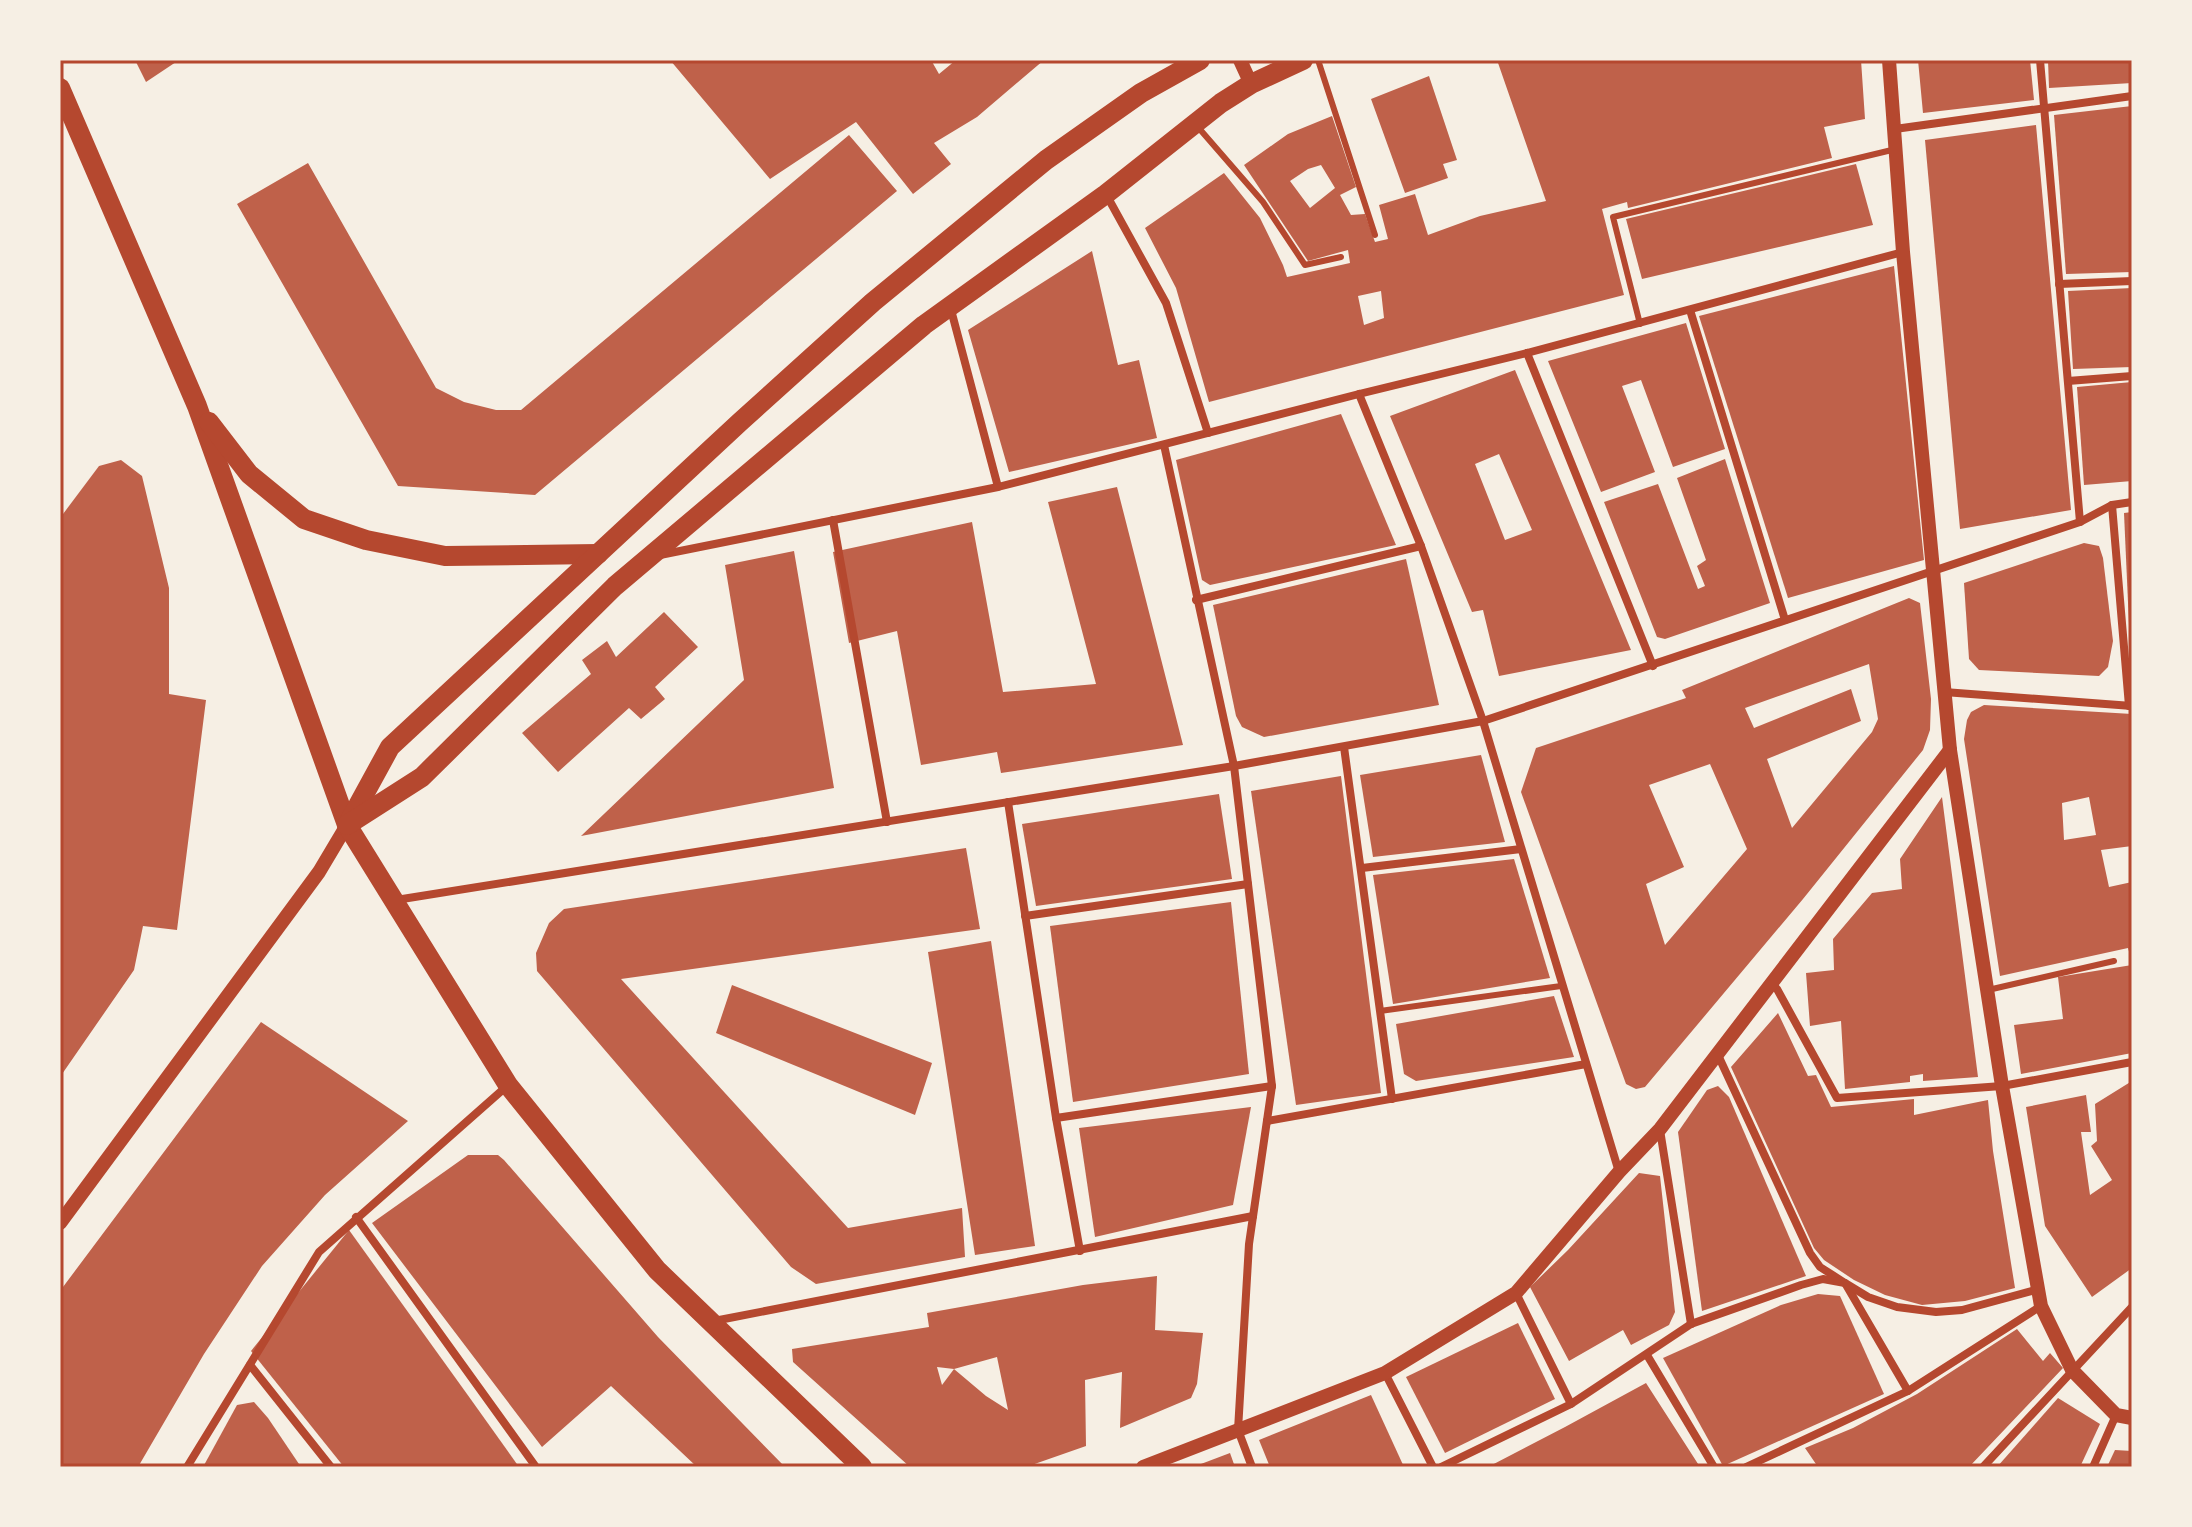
<svg xmlns="http://www.w3.org/2000/svg" width="2192" height="1527" font-family="'IBM Plex Serif',serif">
  <rect width="100%" height="100%" fill="#f6efe4"/>
  <g fill="#bf614a" fill-rule="evenodd">
    <polygon points="135,60 179,60 146,82"/>
    <polygon points="670,60 931,60 939,74 956,60 1044,60 977,117 934,143 951,164 913,194 856,122 770,179"/>
    <path d="M1497 60H1861L1865 119 1824 127 1832 158 1628 208 1627 202 1602 209 1624 295 1209 402 1176 288 1145 228 1224 173 1260 218 1283 265 1287 277 1350 263 1348 250 1308 261 1244 165 1288 134 1332 116 1356 187 1340 195 1351 215 1365 214 1375 242 1388 239 1379 205 1415 194 1428 235 1480 216 1546 201ZM1321 165 1335 188 1310 208 1290 181 1308 169ZM1381 291 1384 318 1364 325 1358 296Z"/>
    <polygon points="1918,60 2030,60 2034,100 1923,113"/>
    <polygon points="2048,60 2132,60 2132,83 2049,88"/>
    <polygon points="1429,76 1457,160 1443,164 1448,178 1405,193 1371,99"/>
    <polygon points="2132,106 2132,272 2066,274 2054,115"/>
    <polygon points="2036,125 2071,510 1960,529 1925,140"/>
    <polygon points="849,135 897,191 535,495 398,486 237,204 308,163 436,388 464,402 496,410 521,410"/>
    <polygon points="1856,164 1873,225 1642,279 1626,219"/>
    <polygon points="1092,251 1118,365 1139,360 1157,438 1009,472 968,330"/>
    <polygon points="1894,266 1924,560 1788,598 1699,316"/>
    <polygon points="2132,288 2132,367 2073,369 2068,291"/>
    <polygon points="1686,323 1725,449 1673,467 1641,380 1622,386 1655,472 1601,492 1548,361"/>
    <path d="M1515 370 1631 650 1499 676 1483 610 1472 612 1390 416ZM1499 454 1532 530 1505 540 1475 464Z"/>
    <polygon points="2132,382 2132,481 2084,485 2077,387"/>
    <polygon points="1341,414 1396,545 1210,585 1202,580 1176,460"/>
    <polygon points="1725,459 1770,603 1665,639 1657,637 1604,502 1658,484 1698,589 1705,586 1697,566 1706,560 1677,478"/>
    <polygon points="121,460 142,476 169,588 169,694 206,700 177,930 143,926 134,970 60,1077 60,518 99,466"/>
    <polygon points="1117,487 1183,745 1001,773 997,752 921,765 897,631 849,643 833,552 972,522 1003,692 1096,684 1048,502"/>
    <polygon points="2132,512 2132,625 2129,625 2124,513"/>
    <polygon points="2084,543 2099,546 2103,558 2113,641 2108,667 2099,676 1979,670 1969,659 1964,583"/>
    <polygon points="794,551 834,788 581,836 744,680 725,565"/>
    <polygon points="1406,559 1439,705 1264,737 1242,727 1236,716 1213,605"/>
    <path d="M1909 598 1920 603 1931 699 1930 730 1923 750 1803 899 1645 1087 1636 1089 1626 1084 1521 792 1536 748 1686 698 1682 690ZM1869 664 1878 719 1872 732 1792 828 1767 759 1861 721 1851 689 1754 728 1745 708ZM1710 764 1747 849 1665 945 1646 884 1684 867 1649 785Z"/>
    <polygon points="664,612 698,647 655,687 665,699 641,719 629,708 558,772 522,733 591,674 582,660 607,641 616,657"/>
    <path d="M1984 705 2132 714V846L2101 850 2109 887 2132 882V962L2128 948 2000 976 1964 739 1967 720 1971 712ZM2089 797 2096 835 2064 840 2062 803Z"/>
    <polygon points="1481,755 1505,842 1373,857 1360,775"/>
    <polygon points="1341,776 1381,1093 1296,1105 1251,791"/>
    <polygon points="1219,794 1232,879 1036,906 1022,824"/>
    <polygon points="1942,797 1978,1077 1923,1081 1923,1074 1910,1076 1910,1082 1845,1089 1841,1021 1810,1026 1806,973 1834,970 1833,939 1872,893 1902,889 1900,859"/>
    <polygon points="966,848 980,929 621,979 848,1228 962,1208 965,1257 816,1284 791,1267 537,971 536,953 549,923 564,909"/>
    <polygon points="1514,859 1550,978 1393,1004 1373,875"/>
    <polygon points="1231,902 1249,1074 1073,1102 1050,926"/>
    <polygon points="991,941 1035,1246 975,1255 928,952"/>
    <polygon points="2132,965 2132,1053 2021,1074 2014,1025 2063,1019 2058,977"/>
    <polygon points="732,985 932,1063 915,1115 716,1033"/>
    <polygon points="1554,996 1574,1057 1416,1081 1404,1074 1396,1024"/>
    <polygon points="1778,1013 1808,1076 1816,1075 1831,1107 1914,1099 1914,1115 1988,1100 1993,1151 2015,1288 1965,1301 1922,1305 1885,1295 1854,1280 1824,1260 1814,1248 1731,1067"/>
    <polygon points="261,1022 408,1121 325,1195 262,1266 204,1354 138,1467 60,1467 60,1291"/>
    <polygon points="2132,1081 2132,1268 2092,1297 2045,1226 2026,1107 2086,1095 2091,1132 2081,1132 2090,1195 2112,1180 2091,1146 2097,1141 2095,1104"/>
    <polygon points="1718,1086 1729,1097 1806,1276 1702,1311 1678,1132 1707,1090"/>
    <polygon points="1251,1107 1233,1205 1095,1237 1079,1128"/>
    <polygon points="468,1155 498,1155 504,1160 658,1337 785,1467 697,1467 611,1386 542,1447 372,1223"/>
    <polygon points="1639,1173 1660,1176 1675,1312 1669,1325 1631,1345 1623,1330 1569,1361 1530,1287 1568,1250"/>
    <polygon points="349,1230 467,1394 519,1467 344,1467 251,1351"/>
    <path d="M1157 1276 1155 1330 1203 1333 1197 1384 1191 1398 1120 1428 1122 1372 1085 1380 1086 1446 1026 1467H910L793 1362 792 1349 929 1327 927 1313 1083 1285ZM997 1357 1008 1410 986 1396 954 1369 942 1385 937 1367 954 1369Z"/>
    <polygon points="1818,1294 1840,1296 1884,1394 1723,1466 1663,1358 1781,1305"/>
    <polygon points="1518,1323 1555,1399 1445,1453 1406,1377"/>
    <polygon points="2017,1329 2043,1361 2050,1353 2063,1368 1969,1467 1818,1467 1805,1448 1853,1428 1917,1394"/>
    <polygon points="1646,1383 1700,1467 1488,1467 1565,1427"/>
    <polygon points="1371,1395 1404,1467 1270,1467 1259,1440"/>
    <polygon points="2058,1398 2100,1424 2080,1467 1997,1467"/>
    <polygon points="254,1402 268,1418 301,1467 203,1467 237,1405"/>
    <polygon points="2115,1450 2132,1451 2132,1467 2107,1467"/>
    <polygon points="1230,1453 1235,1467 1193,1467"/>
  </g>
  <g fill="none" stroke-linecap="round" stroke-linejoin="round">
    <g stroke="#b5482f" stroke-width="6">
      <polyline points="1318,60 1375,235"/>
      <polyline points="1197,126 1263,202 1305,265 1341,257"/>
      <polyline points="1640,324 1613,217 1896,149"/>
      <polyline points="1988,990 2114,961"/>
      <polyline points="1380,1011 1561,986"/>
    </g>
    <g stroke="#b5482f" stroke-width="8">
      <polyline points="2040,60 2080,522"/>
      <polyline points="1895,129 2132,96"/>
      <polyline points="1107,196 1166,303 1208,433"/>
      <polyline points="2059,284 2132,281"/>
      <polyline points="950,306 998,487"/>
      <polyline points="1690,310 1785,620"/>
      <polyline points="1527,353 1653,666"/>
      <polyline points="2068,381 2132,376"/>
      <polyline points="1359,394 1421,546 1483,721 1619,1172"/>
      <polyline points="1164,445 1234,766 1272,1086 1249,1244 1238,1430 1252,1467"/>
      <polyline points="2112,505 2129,706"/>
      <polyline points="833,520 887,822"/>
      <polyline points="660,555 998,487 1359,394 1527,353 1903,252"/>
      <polyline points="1196,600 1421,546"/>
      <polyline points="1944,692 2132,706"/>
      <polyline points="1344,747 1392,1099"/>
      <polyline points="1008,802 1056,1118 1080,1251"/>
      <polyline points="1362,868 1521,849"/>
      <polyline points="396,900 1234,766 1483,721 2080,522 2112,505 2132,502"/>
      <polyline points="1025,916 1248,884"/>
      <polyline points="1771,982 1777,989 1837,1098 2002,1086 2132,1062"/>
      <polyline points="1717,1053 1810,1253 1820,1267 1845,1283 1908,1391"/>
      <polyline points="1056,1118 1272,1086"/>
      <polyline points="1267,1121 1586,1064"/>
      <polyline points="1660,1130 1691,1324"/>
      <polyline points="356,1217 536,1467"/>
      <polyline points="1516,1293 1571,1404"/>
      <polyline points="714,1321 1253,1216"/>
      <polyline points="1647,1355 1714,1467"/>
      <polyline points="250,1365 331,1467"/>
      <polyline points="1385,1373 1433,1467"/>
      <polyline points="187,1467 319,1252 507,1086"/>
      <polyline points="1441,1467 1571,1404 1691,1324 1801,1285 1823,1279 1845,1283 1868,1297 1897,1307 1936,1312 1962,1310 2039,1289"/>
      <polyline points="1746,1467 1908,1391 2041,1306"/>
      <polyline points="1983,1467 2132,1307"/>
      <polyline points="2093,1467 2116,1415"/>
    </g>
    <g stroke="#b5482f" stroke-width="14">
      <polyline points="1240,60 1251,84"/>
      <polyline points="1889,60 1903,252 1950,750 2002,1086 2041,1306 2072,1370 2116,1415 2132,1418"/>
      <polyline points="60,1223 319,872 347,825"/>
      <polyline points="1143,1467 1385,1373 1516,1293 1619,1172 1660,1129 1950,750"/>
    </g>
    <g stroke="#b5482f" stroke-width="20">
      <polyline points="60,88 197,406 347,825 508,1085 657,1270 862,1467"/>
      <polyline points="209,422 249,474 304,519 366,540 445,556 598,554"/>
      <polyline points="349,822 390,747 740,422 873,302 1046,160 1141,93 1200,60"/>
      <polyline points="347,825 422,777 615,586 924,325 1106,194 1221,103 1251,84 1303,60"/>
    </g>
  </g>
  <rect width="2192" height="1527" fill="none" stroke="#f6efe4" stroke-width="124"/>
  <rect x="62" y="62" width="2068" height="1403" fill="none" stroke="#b5482f" stroke-width="3"/>
</svg>
